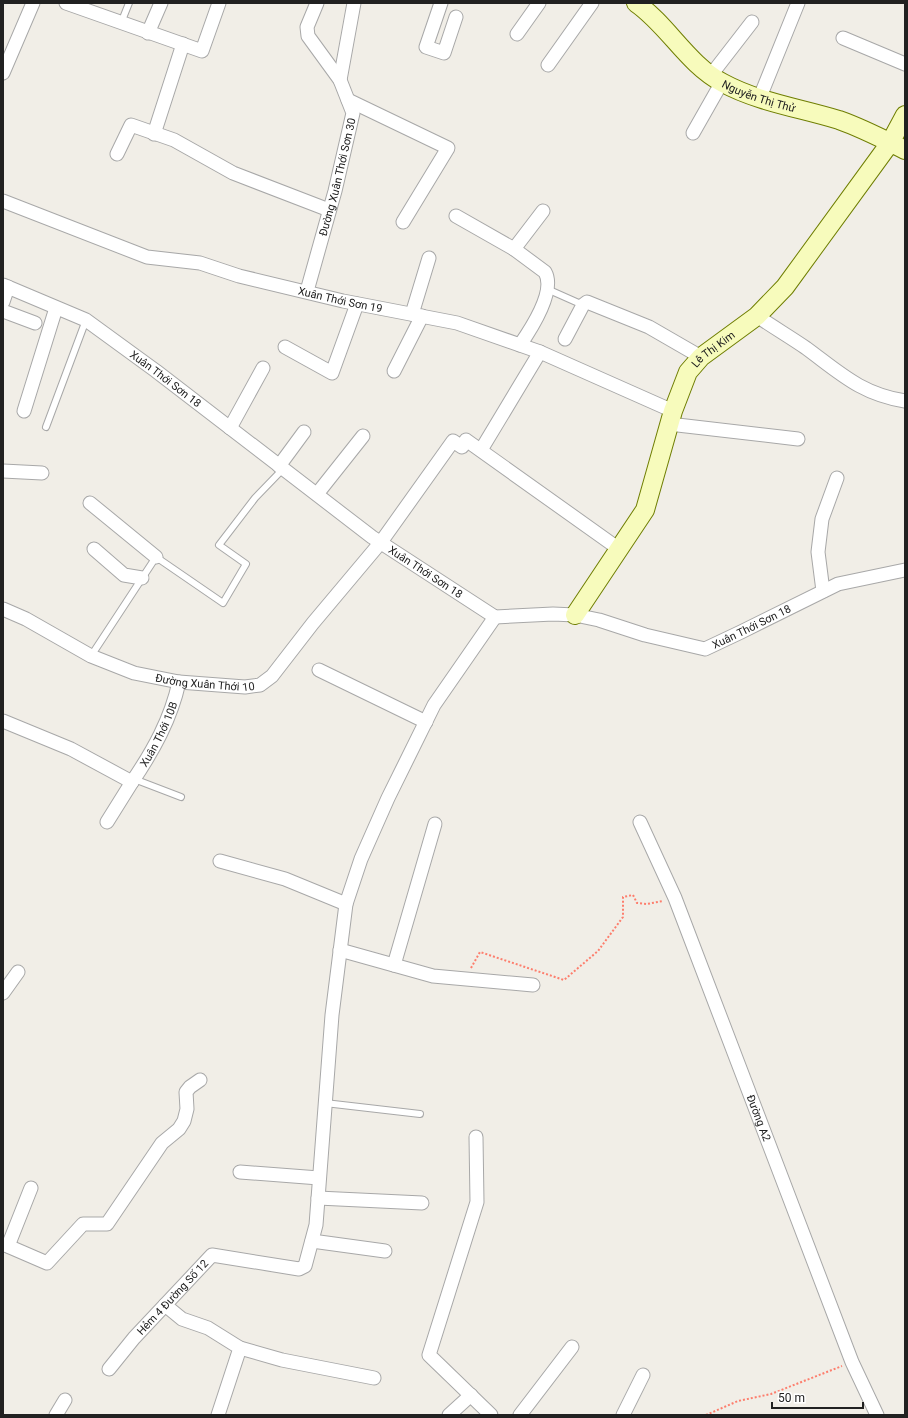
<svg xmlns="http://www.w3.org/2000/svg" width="908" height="1418" font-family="Roboto,sans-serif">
  <rect width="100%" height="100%" fill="#f1eee7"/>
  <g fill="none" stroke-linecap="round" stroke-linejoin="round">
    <g stroke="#a8a8a8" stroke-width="8">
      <g id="lane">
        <polyline points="121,23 129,3"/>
        <polyline points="547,289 583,305"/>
        <polyline points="46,427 86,320"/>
        <polyline points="91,656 156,557 223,603 246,564 219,545 255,498 283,469"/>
        <polyline points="134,779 181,797"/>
        <polyline points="325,1103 420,1114"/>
      </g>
    </g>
    <g stroke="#a8a8a8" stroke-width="15">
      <g id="street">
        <polyline points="66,3 202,51 219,3"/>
        <polyline points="441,3 426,47 444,53 456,17"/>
        <polyline points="148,33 161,3"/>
        <polyline points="517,34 539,3"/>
        <polyline points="843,38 905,64"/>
        <polyline points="548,65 592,3"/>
        <polyline points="3,73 33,3"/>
        <polyline points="711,75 752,22"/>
        <polyline points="340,80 354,3"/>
        <polyline points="760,97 798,3"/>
        <polyline points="348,100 448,148 403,222"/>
        <polyline points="693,133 722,82"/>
        <polyline points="154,134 183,44"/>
        <polyline points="117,154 131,125 174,140 233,173 329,210"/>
        <path id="s1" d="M3 201 147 257 200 263 239 276 343 301 457 323 540 352 673 411"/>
        <path d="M456 216 514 249 545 272C556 291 531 329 520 345"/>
        <polyline points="514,249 543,211"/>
        <path id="s2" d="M3 285 86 320 156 371 372 537 495 617 553 614 575 615 599 620 645 635 705 649 741 632 838 584 905 570"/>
        <path id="s3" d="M307 291 335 191 353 113 340 80 308 36 307 27 317 3"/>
        <polyline points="3,302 8,287"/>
        <polyline points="3,311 35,323"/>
        <polyline points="412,314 429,258"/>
        <path d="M757 316C773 327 790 337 806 348 840 373 861 394 905 401"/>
        <polyline points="565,339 583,305 587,302 649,327 701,357"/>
        <polyline points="285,347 332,373 357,304"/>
        <polyline points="394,371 422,316"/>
        <polyline points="24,411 56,308"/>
        <polyline points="669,424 798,439"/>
        <polyline points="230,428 263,368"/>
        <polyline points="481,450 540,352"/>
        <polyline points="279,466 304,432"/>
        <polyline points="3,471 42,473"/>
        <polyline points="317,494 363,436"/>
        <polyline points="90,503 156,557"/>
        <polyline points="94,549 124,575 142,578"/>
        <polyline points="823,591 818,552 822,519 837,478"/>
        <path id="s4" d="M3 609 26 619 91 656 134 673 179 682 245 687 260 685 272 676 313 623 381 542 453 441 462 447 466 440 619 549"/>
        <polyline points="319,670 426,722"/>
        <polyline points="3,721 71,749 132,782 107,822"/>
        <path id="s5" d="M132 782C153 751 171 719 179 682"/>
        <path id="s6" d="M640 822 675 898 852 1362 877 1415"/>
        <polyline points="220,861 285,879 346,904"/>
        <polyline points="340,950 433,976 533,985"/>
        <polyline points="394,965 435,824"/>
        <polyline points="3,993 18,972"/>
        <polyline points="476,1137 477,1202 429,1355 491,1415"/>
        <polyline points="240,1172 319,1178"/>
        <polyline points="318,1198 422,1203"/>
        <polyline points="312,1241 385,1251"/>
        <polyline points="3,1244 47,1263 83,1224 107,1224 162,1143 179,1129 184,1121 187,1109 186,1092 190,1087 200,1080"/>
        <polyline points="8,1246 31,1188"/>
        <polyline points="165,1305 182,1319 208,1328 240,1348 218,1415"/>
        <polyline points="240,1348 282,1360 374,1378"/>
        <path id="s7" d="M109 1369 134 1338 212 1255 299 1269 305 1266 316 1225 332 1015 346 904 361 859 388 798 434 705 495 617"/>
        <polyline points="56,1415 65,1400"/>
        <polyline points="449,1415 471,1395"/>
        <polyline points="520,1415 572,1347"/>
        <polyline points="623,1415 643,1375"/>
      </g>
    </g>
    <g stroke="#6f7e02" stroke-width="20">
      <g id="secondary">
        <path id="s8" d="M636 3C668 25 687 64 723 83 758 102 800 108 839 120 862 128 883 139 905 150"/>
        <path id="s9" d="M575 615 645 510 673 411 688 372 701 357 757 316 785 287 890 143 905 115"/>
      </g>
    </g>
    <g stroke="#fd7e6d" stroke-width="2" stroke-dasharray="2 2" stroke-linecap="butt">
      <polyline points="471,968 480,952 564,980 598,951 623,917 623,897 633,895 637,903 647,904 663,901"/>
      <polyline points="706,1415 738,1401 771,1394 842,1366"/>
    </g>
    <use href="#lane" stroke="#fff" stroke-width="6"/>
    <use href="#street" stroke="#fff" stroke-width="13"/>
    <use href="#secondary" stroke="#f7fbbc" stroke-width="18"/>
  </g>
  <g text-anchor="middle" stroke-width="3" stroke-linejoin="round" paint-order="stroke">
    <g font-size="11" fill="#212121" stroke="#fff">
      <text dy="4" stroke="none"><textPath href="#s8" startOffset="157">Nguyễn Thị Thử</textPath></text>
      <text dy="4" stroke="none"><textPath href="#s3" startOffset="118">Đường Xuân Thới Sơn 30</textPath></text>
      <text dy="4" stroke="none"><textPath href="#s1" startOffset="353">Xuân Thới Sơn 19</textPath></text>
      <text dy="4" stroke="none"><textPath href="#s9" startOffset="305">Lê Thị Kim</textPath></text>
      <text dy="4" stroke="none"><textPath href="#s2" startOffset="189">Xuân Thới Sơn 18</textPath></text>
      <text dy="4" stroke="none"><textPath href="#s2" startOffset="513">Xuân Thới Sơn 18</textPath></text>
      <text dy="4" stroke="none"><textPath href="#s2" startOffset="862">Xuân Thới Sơn 18</textPath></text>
      <text dy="4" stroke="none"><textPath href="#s4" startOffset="218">Đường Xuân Thới 10</textPath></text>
      <text dy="4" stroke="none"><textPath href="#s5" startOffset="55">Xuân Thới 10B</textPath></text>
      <text dy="4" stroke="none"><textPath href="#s6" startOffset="319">Đường A2</textPath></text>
      <text dy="4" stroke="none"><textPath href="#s7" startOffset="96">Hẻm 4 Đường Số 12</textPath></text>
    </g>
  </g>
  <rect width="908" height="1418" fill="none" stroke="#212121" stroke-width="8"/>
  <path d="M772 1402v6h91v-6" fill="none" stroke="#212121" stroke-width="2"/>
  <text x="778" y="1402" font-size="12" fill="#212121" stroke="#ffffff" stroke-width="3" paint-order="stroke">50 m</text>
</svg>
